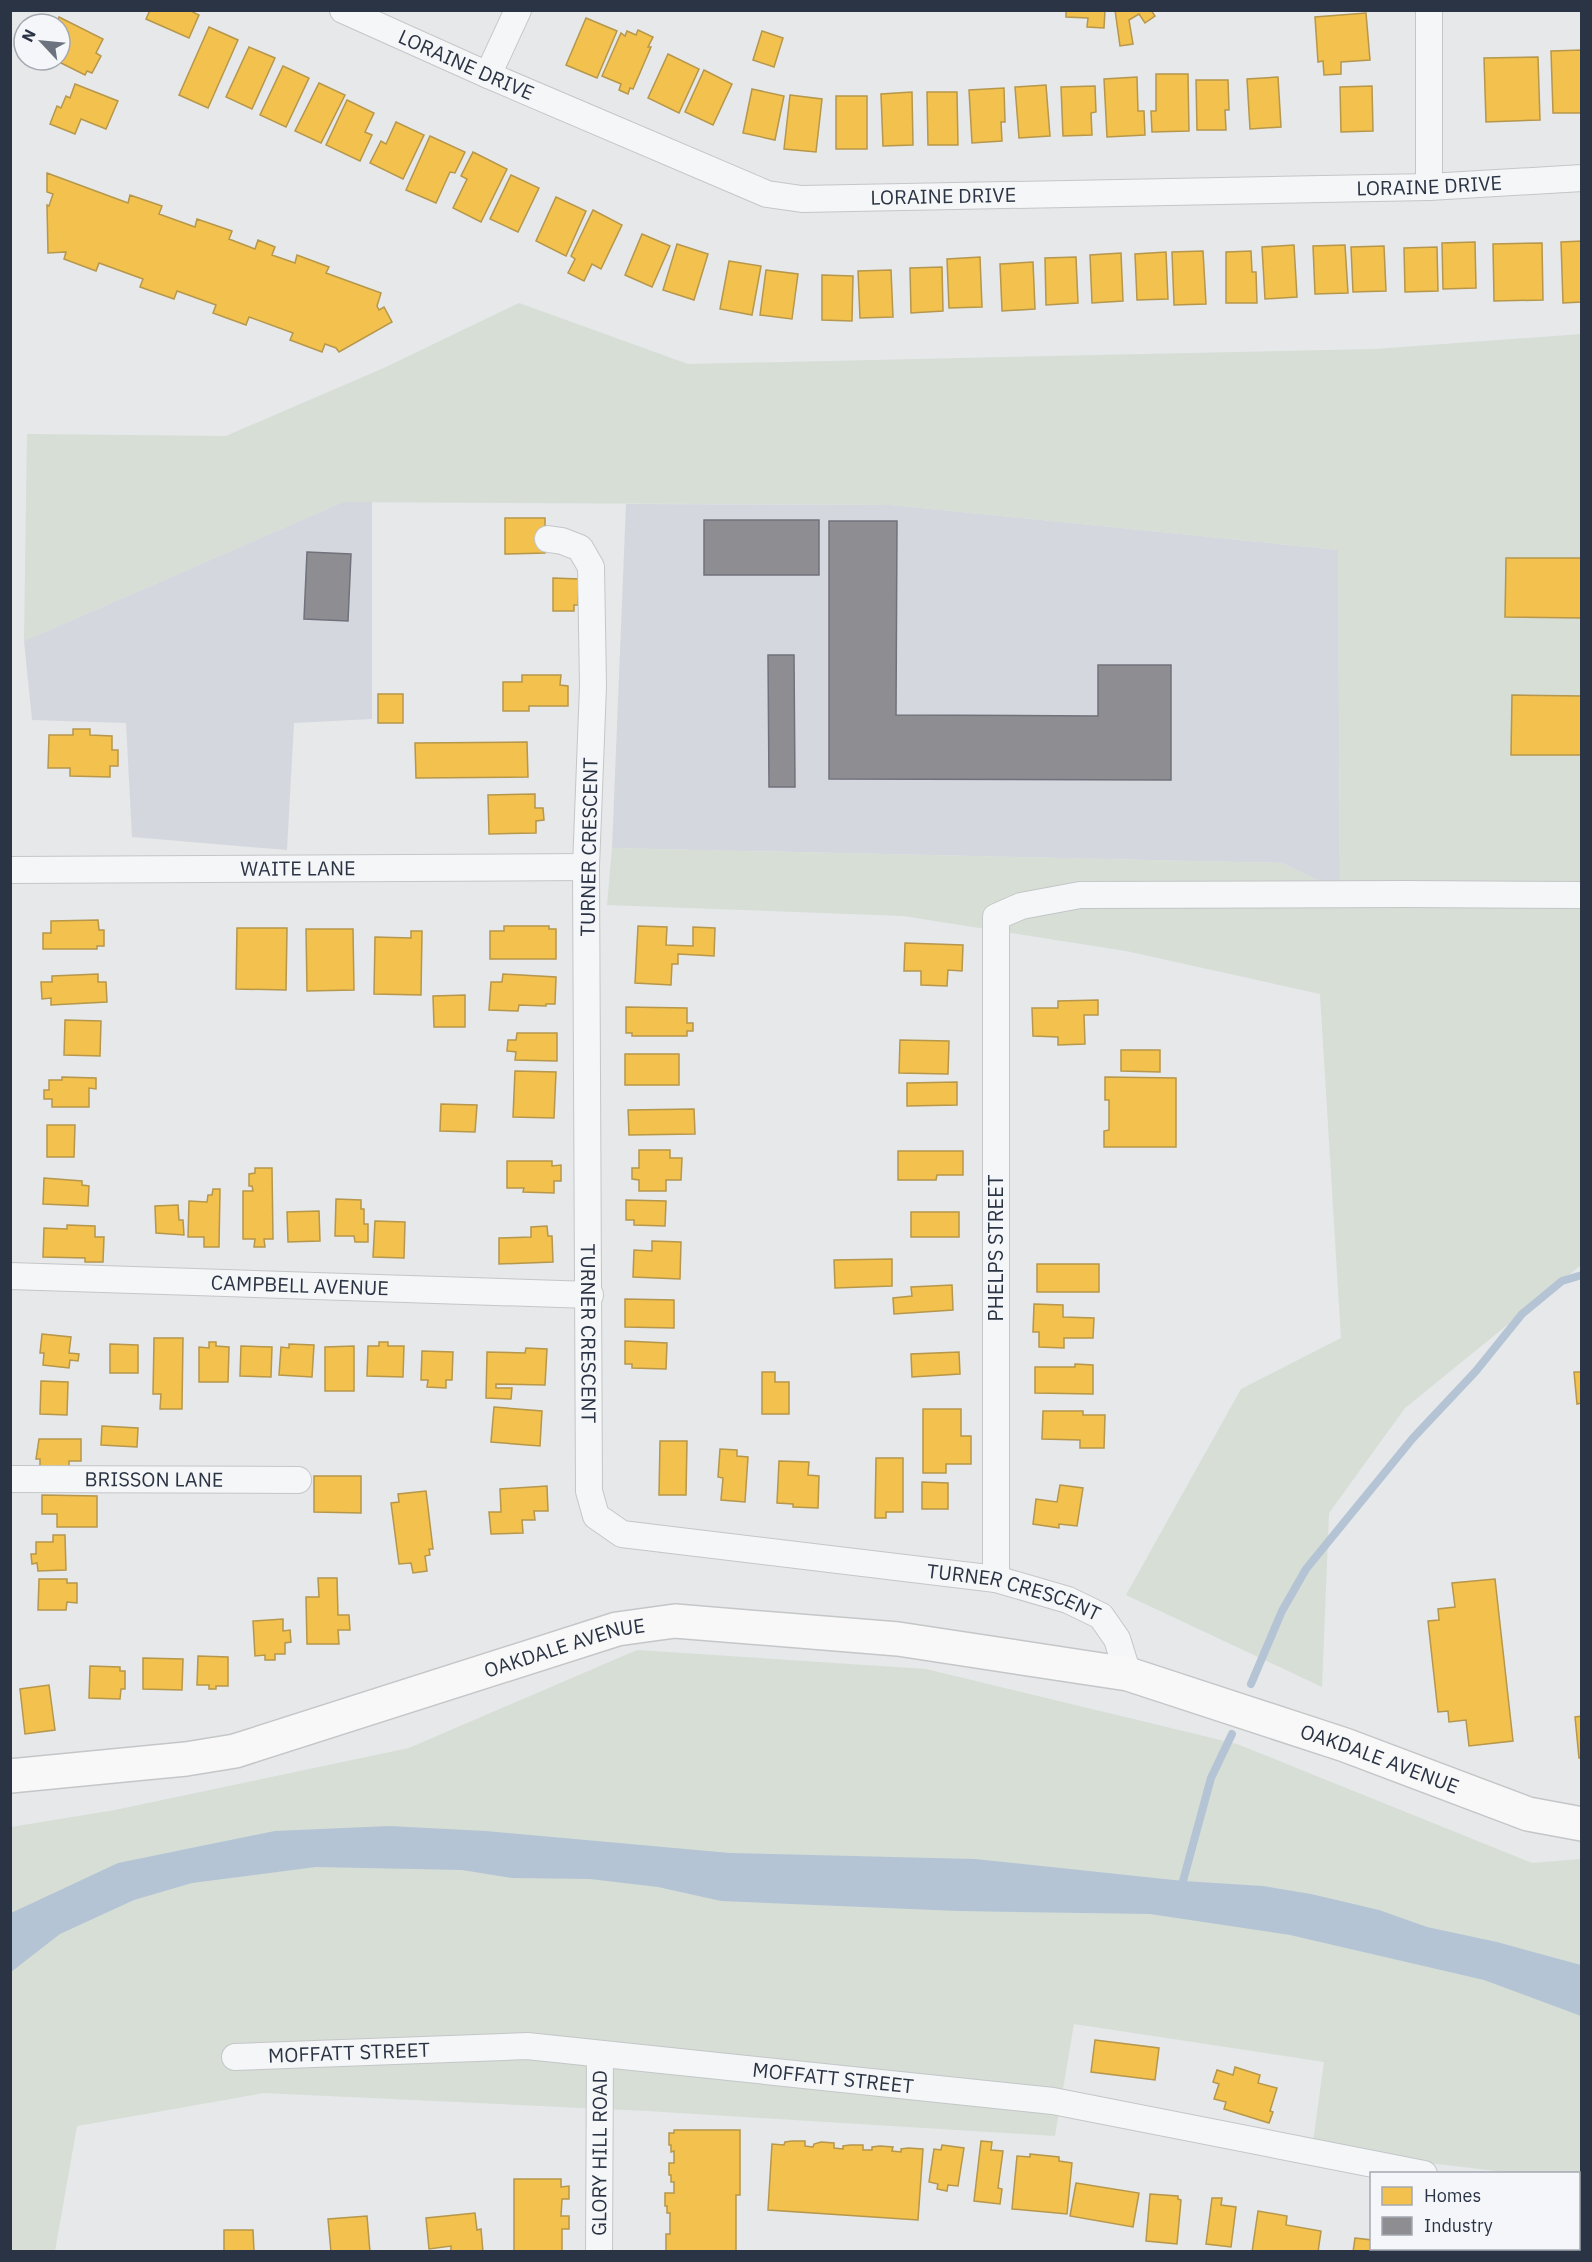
<svg xmlns="http://www.w3.org/2000/svg" width="1592" height="2262" font-family="'IBM Plex Sans',sans-serif">
  <rect width="100%" height="100%" fill="#e6e8ea"/>
  <g fill="#d4d7dd">
    <polygon points="343,502 372,502 372,719 294,723 287,850 132,837 126,723 32,720 24,641"/>
    <polygon points="626,504 891,505 1338,550 1340,891 1282,863 612,848"/>
  </g>
  <g fill="#d6ded6">
    <polygon points="519,303 688,364 1375,349 1581,334 1581,1265 1405,1408 1329,1513 1322,1687 1126,1595 1241,1389 1341,1338 1320,994 1126,951 903,916 607,905 612,848 1282,863 1340,891 1338,550 891,505 343,502 24,641 27,434 226,436 386,367"/>
    <polygon points="637,1650 926,1669 1237,1744 1532,1863 1581,1859 1581,2182 1579,2182 1578,2174 1513,2173 1312,2149 1324,2062 1074,2024 1055,2136 647,2111 264,2093 77,2126 55,2251 11,2252 11,1827 115,1810 409,1748"/>
  </g>
  <polygon fill="#b4c4d5" points="389,1826 486,1831 730,1853 975,1859 1183,1881 1263,1886 1311,1894 1379,1910 1427,1927 1497,1942 1581,1965 1581,2016 1484,1980 1290,1935 1150,1914 958,1911 721,1901 658,1887 590,1879 512,1878 462,1870 316,1867 192,1883 134,1900 60,1934 11,1972 11,1913 118,1863 275,1831"/>
  <g fill="#f2c14e" stroke="#b6974b" stroke-width="1.5">
    <polygon points="150,10 189,10 199,15 189,38 146,19"/>
    <polygon points="1066,10 1105,10 1104,28 1087,27 1088,18 1066,17"/>
    <polygon points="1115,10 1151,10 1155,16 1145,23 1139,14 1129,20 1133,44 1120,46"/>
    <polygon points="1366,13 1370,60 1341,62 1341,74 1324,75 1323,61 1318,62 1315,17"/>
    <polygon points="59,17 103,39 96,53 101,56 92,73 87,71 85,75 55,60 60,60 60,24 56,24"/>
    <polygon points="586,18 617,31 597,78 566,65"/>
    <polygon points="209,27 238,40 208,108 179,95"/>
    <polygon points="638,30 653,37 648,47 651,47 633,89 630,88 628,94 619,90 621,84 602,76 621,33 625,36 627,31 636,35"/>
    <polygon points="762,31 783,38 774,67 753,60"/>
    <polygon points="249,47 275,58 252,109 226,97"/>
    <polygon points="1582,50 1582,113 1553,113 1551,51"/>
    <polygon points="668,54 699,69 679,113 648,98"/>
    <polygon points="1538,57 1540,120 1486,122 1484,58"/>
    <polygon points="283,66 309,78 286,127 260,115"/>
    <polygon points="704,70 732,84 713,125 685,112"/>
    <polygon points="1156,74 1188,74 1189,131 1152,132 1151,111 1156,111"/>
    <polygon points="1137,77 1138,111 1144,111 1145,135 1107,137 1104,79"/>
    <polygon points="1278,77 1281,127 1250,129 1247,79"/>
    <polygon points="1196,80 1228,80 1229,110 1225,110 1226,130 1197,130"/>
    <polygon points="319,83 345,95 321,143 295,131"/>
    <polygon points="75,84 118,101 106,129 81,119 75,134 50,124 57,106 61,108 66,96 70,98"/>
    <polygon points="1046,85 1050,136 1019,138 1015,87"/>
    <polygon points="1095,86 1096,112 1091,113 1092,135 1063,136 1061,87"/>
    <polygon points="1372,86 1373,131 1341,132 1340,87"/>
    <polygon points="1004,88 1005,122 1001,122 1002,141 972,143 969,90"/>
    <polygon points="752,89 784,96 775,140 743,133"/>
    <polygon points="912,92 913,145 883,146 881,94"/>
    <polygon points="927,92 957,92 958,145 928,145"/>
    <polygon points="790,95 822,99 816,152 784,149"/>
    <rect x="836" y="96" width="31" height="53"/>
    <polygon points="347,100 374,113 365,132 372,135 360,161 326,145"/>
    <polygon points="396,122 424,135 403,179 370,163 381,141 386,144"/>
    <polygon points="430,136 465,152 455,173 450,172 436,203 406,190"/>
    <polygon points="473,152 507,169 481,222 453,208 467,179 461,176"/>
    <polygon points="47,173 128,203 130,195 162,206 159,214 195,227 197,219 232,231 229,239 255,249 258,240 275,247 272,255 295,263 297,255 329,267 326,273 381,293 377,306 379,310 384,307 392,322 339,352 336,348 325,344 322,352 290,340 293,333 249,317 246,325 213,313 216,305 177,291 174,299 140,287 143,279 99,263 96,271 64,259 66,252 48,253 47,205 49,206 53,194 47,192"/>
    <polygon points="511,175 539,188 518,232 490,219"/>
    <polygon points="556,197 586,211 566,256 536,241"/>
    <polygon points="593,210 622,225 601,269 592,264 584,281 568,273 575,259 571,256"/>
    <polygon points="642,234 670,246 652,287 625,275"/>
    <polygon points="1582,241 1582,302 1563,303 1561,242"/>
    <polygon points="1475,242 1476,288 1443,289 1442,243"/>
    <polygon points="1542,243 1543,300 1494,301 1493,244"/>
    <polygon points="677,244 708,254 694,300 663,290"/>
    <polygon points="1294,245 1297,297 1265,299 1262,247"/>
    <polygon points="1345,245 1348,293 1315,294 1313,246"/>
    <polygon points="1384,246 1386,291 1353,292 1351,247"/>
    <polygon points="1437,247 1438,291 1405,292 1404,248"/>
    <polygon points="1203,251 1206,304 1174,305 1172,252"/>
    <polygon points="1251,251 1252,272 1256,272 1257,303 1226,303 1226,252"/>
    <polygon points="1166,252 1168,299 1137,300 1135,254"/>
    <polygon points="1121,253 1123,301 1092,303 1090,255"/>
    <polygon points="980,257 982,307 949,308 947,259"/>
    <polygon points="1076,257 1078,303 1046,305 1045,258"/>
    <polygon points="729,261 761,266 752,315 720,309"/>
    <polygon points="1033,262 1035,309 1002,311 1000,264"/>
    <polygon points="942,267 943,311 911,313 910,268"/>
    <polygon points="766,270 798,274 792,319 760,315"/>
    <polygon points="891,270 893,317 860,318 858,271"/>
    <polygon points="822,275 853,276 852,321 822,320"/>
    <polygon points="505,518 545,518 545,553 505,554"/>
    <polygon points="1506,558 1582,558 1582,618 1505,617"/>
    <polygon points="553,578 579,579 578,605 574,605 574,611 553,611"/>
    <polygon points="522,675 561,675 560,685 568,686 568,706 529,706 529,711 503,711 503,682 522,682"/>
    <rect x="378" y="694" width="25" height="29"/>
    <polygon points="1512,695 1582,696 1582,755 1511,755"/>
    <polygon points="73,729 90,729 90,735 112,736 112,750 118,750 118,766 110,766 110,777 70,776 70,768 48,768 49,735 73,735"/>
    <polygon points="527,742 528,777 416,778 415,743"/>
    <polygon points="535,794 535,808 543,808 544,820 536,821 536,833 489,834 488,795"/>
    <polygon points="98,920 99,930 104,930 104,946 97,946 97,949 43,949 43,933 51,933 51,921"/>
    <polygon points="504,926 549,926 549,929 556,929 556,959 490,959 490,931 504,931"/>
    <polygon points="638,926 667,927 666,945 693,946 693,927 715,928 714,956 678,954 678,964 672,964 671,985 635,983"/>
    <polygon points="237,928 287,928 286,990 236,989"/>
    <polygon points="306,929 353,929 354,990 307,991"/>
    <polygon points="411,931 422,931 421,995 374,994 375,937 411,938"/>
    <polygon points="905,943 963,945 962,971 948,970 947,986 921,985 921,971 904,971"/>
    <polygon points="98,974 98,982 106,982 107,1002 51,1005 51,998 42,999 41,982 52,982 52,976"/>
    <polygon points="503,974 556,977 555,1004 546,1004 546,1006 519,1005 518,1011 489,1010 491,982 502,982"/>
    <polygon points="465,995 465,1027 434,1027 433,996"/>
    <polygon points="1098,1000 1098,1015 1084,1015 1085,1044 1058,1045 1058,1037 1033,1036 1032,1008 1058,1008 1058,1001"/>
    <polygon points="626,1007 687,1008 687,1023 693,1023 693,1031 687,1031 687,1036 632,1036 632,1033 626,1033"/>
    <polygon points="65,1020 101,1021 100,1056 64,1055"/>
    <polygon points="517,1033 557,1033 557,1061 515,1060 516,1052 507,1051 508,1040 516,1040"/>
    <polygon points="900,1040 949,1041 948,1074 899,1073"/>
    <polygon points="1121,1050 1160,1050 1160,1072 1121,1071"/>
    <rect x="625" y="1054" width="54" height="31"/>
    <polygon points="515,1071 556,1072 554,1118 513,1117"/>
    <polygon points="62,1077 96,1078 96,1089 89,1088 89,1107 52,1107 52,1099 44,1099 44,1090 49,1090 49,1080 62,1080"/>
    <polygon points="1105,1077 1176,1078 1176,1147 1104,1147 1104,1131 1109,1130 1109,1100 1105,1100"/>
    <polygon points="957,1082 957,1105 907,1106 907,1083"/>
    <polygon points="441,1104 477,1105 475,1132 440,1131"/>
    <polygon points="694,1109 695,1134 629,1135 628,1110"/>
    <polygon points="47,1125 75,1125 74,1157 47,1157"/>
    <polygon points="639,1150 670,1150 670,1158 682,1158 681,1180 666,1180 666,1191 639,1191 639,1180 632,1179 632,1168 639,1168"/>
    <polygon points="898,1151 963,1151 963,1175 937,1175 936,1180 898,1180"/>
    <polygon points="507,1161 552,1161 552,1166 561,1165 561,1181 554,1181 554,1193 523,1192 524,1188 507,1188"/>
    <polygon points="255,1168 272,1168 273,1239 264,1239 265,1247 254,1247 255,1239 243,1239 243,1191 253,1191 252,1186 249,1186 249,1174 255,1173"/>
    <polygon points="44,1178 82,1181 82,1185 89,1186 88,1206 43,1204"/>
    <polygon points="213,1189 220,1189 219,1247 204,1247 204,1237 188,1237 189,1201 207,1202 208,1195 212,1195"/>
    <polygon points="336,1199 361,1200 361,1209 364,1209 364,1224 368,1224 368,1242 355,1242 354,1236 335,1236"/>
    <polygon points="626,1200 666,1201 665,1226 634,1225 634,1220 626,1220"/>
    <polygon points="178,1205 179,1220 183,1220 184,1235 156,1233 155,1206"/>
    <polygon points="319,1211 320,1241 288,1242 287,1212"/>
    <rect x="911" y="1212" width="48" height="25"/>
    <polygon points="375,1221 405,1222 404,1258 373,1257"/>
    <polygon points="67,1225 95,1226 95,1237 104,1237 103,1262 85,1262 85,1258 43,1257 44,1228 67,1229"/>
    <polygon points="547,1226 548,1236 552,1236 553,1262 499,1264 499,1238 531,1237 531,1227"/>
    <polygon points="652,1241 681,1242 680,1279 633,1277 634,1250 652,1251"/>
    <polygon points="892,1259 892,1286 835,1288 834,1260"/>
    <rect x="1037" y="1264" width="62" height="28"/>
    <polygon points="952,1285 953,1310 894,1314 893,1298 912,1296 911,1287"/>
    <polygon points="625,1299 674,1300 674,1328 625,1327"/>
    <polygon points="1034,1304 1063,1305 1063,1317 1094,1318 1093,1338 1064,1338 1064,1348 1039,1347 1039,1332 1033,1332"/>
    <polygon points="42,1334 71,1337 69,1353 79,1354 78,1361 70,1360 69,1368 43,1365 44,1353 40,1353"/>
    <polygon points="154,1338 183,1338 182,1409 160,1409 161,1394 153,1394"/>
    <polygon points="625,1341 667,1343 666,1369 632,1368 632,1364 625,1364"/>
    <polygon points="209,1342 216,1342 216,1346 229,1347 228,1382 199,1382 199,1347 209,1348"/>
    <polygon points="379,1342 388,1342 388,1346 404,1346 403,1377 367,1376 368,1346 379,1346"/>
    <polygon points="110,1344 138,1345 138,1373 110,1373"/>
    <polygon points="289,1344 314,1345 312,1377 279,1375 281,1347 289,1348"/>
    <polygon points="241,1346 272,1347 271,1377 240,1376"/>
    <polygon points="354,1346 354,1391 325,1391 325,1347"/>
    <polygon points="526,1348 547,1349 545,1385 496,1384 496,1388 512,1388 511,1399 486,1398 487,1352 525,1353"/>
    <polygon points="422,1351 453,1352 452,1380 446,1380 446,1388 427,1387 428,1380 421,1380"/>
    <polygon points="959,1352 960,1374 912,1377 911,1354"/>
    <polygon points="1075,1364 1093,1365 1093,1394 1035,1393 1035,1367 1075,1367"/>
    <polygon points="762,1372 775,1372 775,1382 789,1382 789,1414 762,1414"/>
    <polygon points="1574,1372 1582,1372 1582,1403 1577,1404"/>
    <polygon points="41,1381 68,1382 67,1415 40,1414"/>
    <polygon points="494,1407 542,1411 540,1446 491,1442"/>
    <polygon points="923,1409 961,1409 961,1436 971,1436 971,1464 946,1464 946,1473 923,1473"/>
    <polygon points="1043,1411 1083,1411 1083,1415 1105,1415 1104,1448 1080,1448 1080,1440 1042,1439"/>
    <polygon points="102,1426 138,1428 137,1447 101,1445"/>
    <polygon points="39,1439 81,1439 81,1461 69,1461 69,1469 40,1469 40,1459 36,1459"/>
    <polygon points="660,1441 687,1441 686,1495 659,1495"/>
    <polygon points="720,1449 737,1450 737,1456 748,1457 745,1502 721,1500 723,1478 718,1477"/>
    <polygon points="876,1458 903,1458 903,1512 886,1512 886,1518 875,1518"/>
    <polygon points="779,1461 809,1462 808,1475 819,1476 818,1508 793,1507 793,1504 777,1503"/>
    <polygon points="314,1476 361,1476 361,1513 314,1512"/>
    <polygon points="922,1482 948,1483 948,1509 922,1509"/>
    <polygon points="1060,1485 1083,1488 1077,1526 1059,1524 1059,1528 1033,1524 1036,1499 1057,1502"/>
    <polygon points="547,1486 548,1511 534,1511 535,1520 522,1520 523,1533 491,1534 489,1512 501,1512 500,1489"/>
    <polygon points="426,1491 433,1549 429,1549 430,1555 425,1556 427,1571 413,1573 411,1563 399,1564 391,1503 399,1502 398,1494"/>
    <polygon points="42,1495 97,1496 97,1527 57,1527 57,1514 42,1514"/>
    <polygon points="53,1535 65,1535 66,1570 38,1571 37,1563 32,1564 31,1554 36,1554 36,1542 53,1542"/>
    <polygon points="318,1578 337,1578 338,1615 349,1615 350,1630 338,1630 339,1644 307,1644 306,1597 319,1597"/>
    <polygon points="39,1579 67,1579 67,1583 77,1583 77,1603 67,1602 66,1610 38,1610"/>
    <polygon points="1495,1579 1513,1741 1469,1746 1466,1720 1449,1722 1448,1711 1438,1712 1428,1621 1439,1620 1438,1609 1455,1607 1452,1583"/>
    <polygon points="283,1619 283,1631 290,1630 291,1642 285,1643 285,1654 275,1654 275,1660 265,1660 265,1655 255,1656 253,1621"/>
    <polygon points="198,1656 228,1657 228,1686 216,1686 216,1689 209,1689 209,1685 197,1685"/>
    <polygon points="143,1658 183,1659 182,1690 143,1689"/>
    <polygon points="90,1666 120,1667 120,1671 125,1671 125,1689 121,1689 120,1699 89,1698"/>
    <polygon points="49,1685 55,1730 25,1734 20,1689"/>
    <polygon points="1582,1716 1582,1758 1579,1758 1575,1717"/>
    <polygon points="1095,2040 1159,2048 1155,2080 1091,2072"/>
    <polygon points="1235,2067 1260,2075 1258,2083 1277,2088 1270,2111 1273,2112 1269,2123 1224,2109 1226,2102 1214,2099 1219,2084 1213,2082 1217,2070 1233,2075"/>
    <polygon points="674,2130 740,2130 740,2195 736,2195 736,2252 666,2252 666,2234 670,2234 670,2213 667,2213 667,2206 665,2206 665,2193 674,2193 674,2182 671,2182 671,2175 669,2175 669,2163 674,2163 674,2151 671,2152 671,2145 669,2145 669,2133 674,2133"/>
    <polygon points="792,2141 805,2141 805,2146 813,2147 814,2144 821,2142 834,2143 834,2148 843,2149 843,2146 850,2145 863,2145 863,2150 872,2150 872,2147 880,2146 893,2147 892,2151 901,2152 901,2149 908,2148 923,2149 918,2220 768,2210 772,2144 784,2145 785,2142"/>
    <polygon points="981,2141 992,2142 991,2150 1003,2151 998,2188 1002,2189 1000,2204 974,2201"/>
    <polygon points="942,2145 964,2148 958,2186 948,2185 947,2191 937,2189 938,2184 929,2182 934,2149 941,2150"/>
    <polygon points="1030,2154 1059,2157 1059,2161 1072,2163 1067,2214 1012,2209 1017,2156 1030,2157"/>
    <polygon points="514,2179 561,2179 561,2187 569,2186 569,2199 562,2199 561,2216 569,2216 569,2229 562,2229 562,2252 514,2252"/>
    <polygon points="1076,2183 1139,2193 1133,2227 1070,2216"/>
    <polygon points="1150,2194 1178,2196 1178,2199 1181,2200 1177,2244 1146,2241"/>
    <polygon points="1212,2198 1222,2198 1221,2205 1236,2207 1231,2247 1206,2244"/>
    <polygon points="1258,2211 1287,2216 1286,2225 1321,2231 1318,2252 1252,2252"/>
    <polygon points="475,2213 477,2230 481,2229 483,2252 451,2252 451,2246 429,2249 426,2218"/>
    <polygon points="367,2216 370,2252 331,2252 328,2219"/>
    <polygon points="224,2230 253,2230 254,2252 224,2252"/>
    <polygon points="1355,2238 1372,2240 1372,2248 1403,2248 1403,2252 1353,2252"/>
    <rect x="1412" y="2248" width="31" height="4"/>
    <rect x="1468" y="2248" width="35" height="4"/>
  </g>
  <g fill="#8d8d92" stroke="#70727b" stroke-width="1.5">
    <rect x="704" y="520" width="115" height="55"/>
    <polygon points="829,521 897,521 896,715 1098,716 1098,665 1171,665 1171,780 829,779"/>
    <polygon points="307,552 351,554 348,621 304,619"/>
    <polygon points="768,655 794,655 795,787 769,787"/>
  </g>
  <g fill="none" stroke-linecap="round" stroke-linejoin="round">
    <g stroke="#b4c4d5" stroke-width="8">
      <polyline points="1251,1684 1282,1611 1306,1569 1413,1438 1476,1371 1522,1314 1562,1281 1582,1275"/>
      <polyline points="1183,1881 1211,1778 1232,1734"/>
    </g>
    <g stroke="#c4c6c8" stroke-width="28">
      <g id="street">
        <path id="s1" d="M343 10 488 75 767 194 802 199 1429 187 1582 178"/>
        <polyline points="1429,10 1429,187"/>
        <polyline points="488,75 518,10"/>
        <path id="s2" d="M548 539 562 541 580 548 591 567 593 686 586 867 589 1491 596 1516 622 1534 996 1579 1068 1600 1101 1616 1117 1639 1128 1674"/>
        <path id="s3" d="M10 870 586 867"/>
        <path id="s4" d="M10 1276 590 1295"/>
        <path id="s5" d="M10 1479 298 1480"/>
        <polyline points="996,1579 996,917 1021,906 1080,895 1406,894 1582,895"/>
        <path id="s6" d="M235 2057 527 2046 1053 2101 1424 2174"/>
        <polyline points="1578,2201 1582,2201"/>
        <path id="s7" d="M599 2252 600 2054"/>
      </g>
    </g>
    <g stroke="#c4c6c8" stroke-width="36">
      <g id="secondary">
        <path id="s8" d="M10 1776 186 1759 235 1751 617 1629 675 1621 898 1639 1128 1674 1345 1745 1528 1814 1582 1824"/>
      </g>
    </g>
    <use href="#street" stroke="#f5f6f7" stroke-width="26"/>
    <use href="#secondary" stroke="#f8f8f8" stroke-width="33"/>
  </g>
  <g text-anchor="middle" stroke-width="6" stroke-linejoin="round" paint-order="stroke">
    <g font-size="20" fill="#2b3445" stroke="#f4f6f9">
      <text dy="7" stroke="none"><textPath href="#s1" startOffset="135">LORAINE DRIVE</textPath></text>
      <text dy="7" stroke="none"><textPath href="#s1" startOffset="1125">LORAINE DRIVE</textPath></text>
      <text dy="7" stroke="none"><textPath href="#s1" startOffset="639">LORAINE DRIVE</textPath></text>
      <text transform="translate(589 847) rotate(-89)" y="7">TURNER CRESCENT</text>
      <text dy="7" stroke="none"><textPath href="#s3" startOffset="288">WAITE LANE</textPath></text>
      <text transform="translate(996 1248) rotate(-90)" y="7">PHELPS STREET</text>
      <text dy="7" stroke="none"><textPath href="#s4" startOffset="290">CAMPBELL AVENUE</textPath></text>
      <text dy="7" stroke="none"><textPath href="#s2" startOffset="822">TURNER CRESCENT</textPath></text>
      <text dy="7" stroke="none"><textPath href="#s5" startOffset="144">BRISSON LANE</textPath></text>
      <text dy="7" stroke="none"><textPath href="#s2" startOffset="1434">TURNER CRESCENT</textPath></text>
      <text dy="7" stroke="none"><textPath href="#s8" startOffset="572">OAKDALE AVENUE</textPath></text>
      <text dy="7" stroke="none"><textPath href="#s8" startOffset="1408">OAKDALE AVENUE</textPath></text>
      <text dy="7" stroke="none"><textPath href="#s6" startOffset="114">MOFFATT STREET</textPath></text>
      <text dy="7" stroke="none"><textPath href="#s6" startOffset="600">MOFFATT STREET</textPath></text>
      <text dy="7" stroke="none"><textPath href="#s7" startOffset="99">GLORY HILL ROAD</textPath></text>
    </g>
  </g>
  <rect width="1592" height="2262" fill="none" stroke="#2b3445" stroke-width="24"/>
  <rect x="1370" y="2172" width="210" height="78" fill="#f4f6f9" stroke="#a4a8b1" stroke-width="1.5"/>
  <rect x="1382" y="2187" width="30" height="18" fill="#f2c14e" stroke="#a4a8b1" stroke-width="1.5"/>
  <text x="1424" y="2202" font-size="18" fill="#2b3445">Homes</text>
  <rect x="1382" y="2217" width="30" height="18" fill="#8d8d92" stroke="#a4a8b1" stroke-width="1.5"/>
  <text x="1424" y="2232" font-size="18" fill="#2b3445">Industry</text>
  <g transform="translate(42 42) rotate(296)"><circle r="28" fill="#f4f6f9" stroke="#a4a8b1" stroke-width="1.5"/>
  <path d="M0-4.5L10 22L0 15L-10 22Z" fill="#6c737f"/>
  <text y="-9" font-size="16" font-weight="bold" text-anchor="middle" fill="#2b3445">N</text>
  </g>
</svg>
